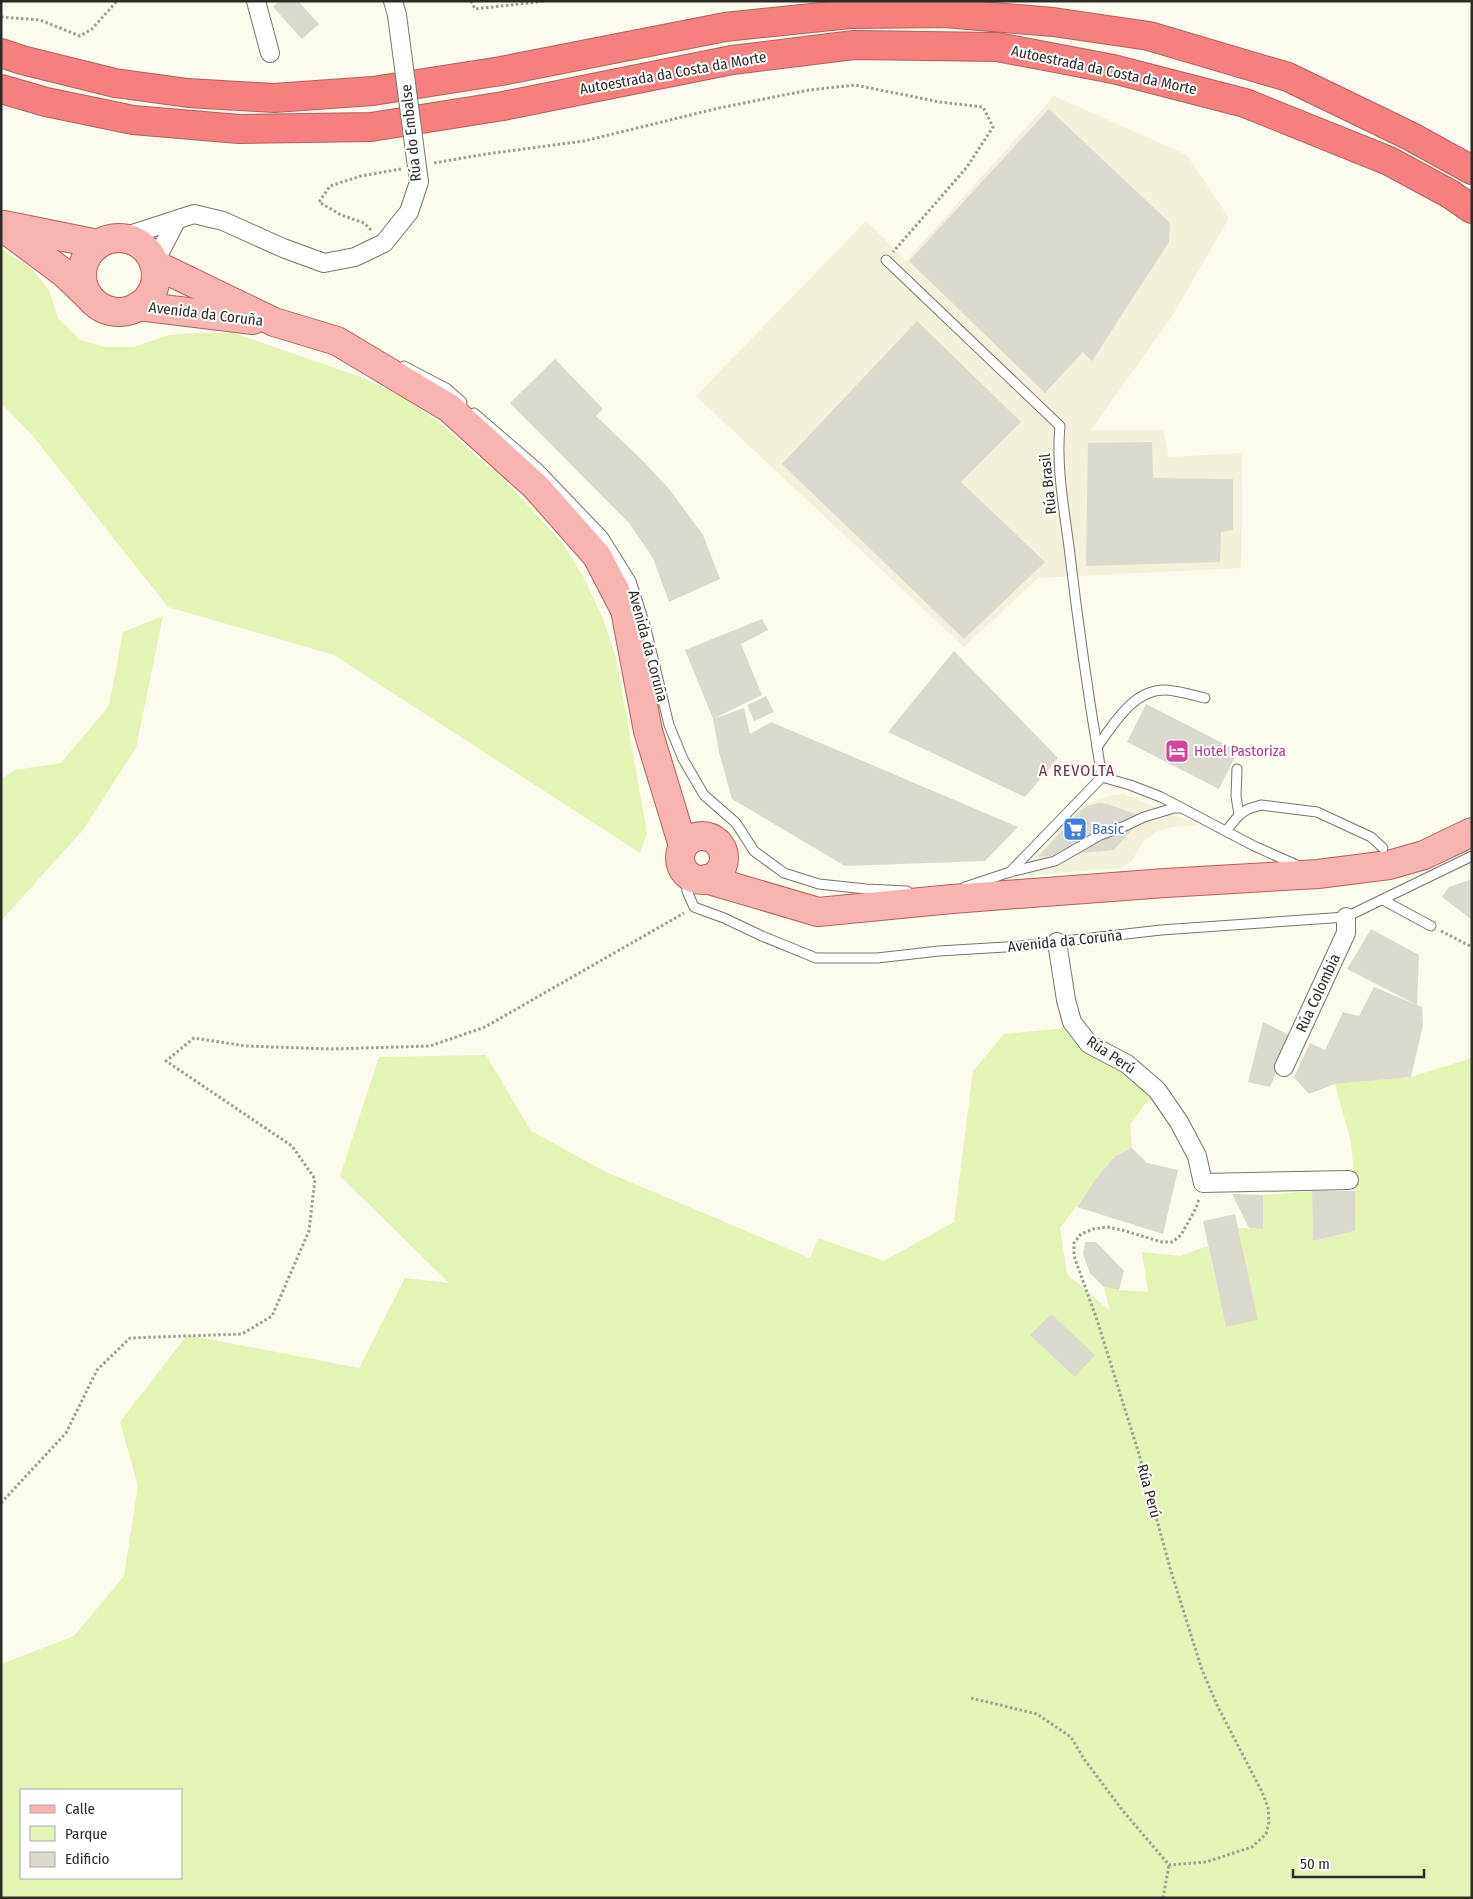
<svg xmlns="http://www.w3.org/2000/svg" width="1473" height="1899" font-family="'Fira Sans Condensed',sans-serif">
  <rect width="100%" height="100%" fill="#fdfbee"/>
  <g fill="#f3f0dc">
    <polygon points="1054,96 1187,155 1229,218 1171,318 1091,430 1163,430 1169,457 1242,453 1241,568 1038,578 964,647 696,396 866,221 906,261"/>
    <polygon points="1124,794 1197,825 1172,827 1156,832 1143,842 1131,862 1120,868 1022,876 1030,862 1079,807 1112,795"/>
  </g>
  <g fill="#e3f4b4" fill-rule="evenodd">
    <polygon points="1,249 31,268 49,290 58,318 80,340 105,347 134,347 169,335 195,333 234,333 361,377 402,396 440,423 508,484 561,541 583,576 603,619 616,657 647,833 640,853 334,655 168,607 32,435 1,403"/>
    <polygon points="163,616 136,748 83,830 1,921 1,779 15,770 61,763 109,706 123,632"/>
    <path d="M1066 1028 1078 1048 1114 1066 1153 1097 1145 1104 1130 1125 1132 1148 1114 1156 1060 1228 1067 1274 1110 1311 1104 1287 1119 1290 1148 1292 1142 1252 1180 1256 1208 1246 1226 1327 1258 1320 1238 1228 1263 1229V1195L1312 1191 1313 1241 1355 1231V1191L1351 1142 1335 1084 1411 1077 1472 1058V1898H1V1664L74 1636 124 1576 138 1486 120 1422 187 1335 359 1368 405 1278 449 1283 340 1176 379 1057 486 1055 531 1131 604 1171 810 1258 818 1238 884 1261 954 1222 973 1071 1004 1034ZM21 1790H181V1878H21Z"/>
  </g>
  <g fill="#dbd9cd">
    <polygon points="279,1 298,1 319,24 302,39 273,7"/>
    <polygon points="1049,109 1170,223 1169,242 1092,361 1083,352 1045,393 909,261"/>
    <polygon points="917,321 1021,422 961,482 1045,562 964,639 782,464"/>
    <polygon points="555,359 603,409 596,416 642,460 670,490 703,535 720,579 669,602 653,558 629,523 510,403"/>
    <polygon points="1152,442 1153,478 1233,479 1233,530 1221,532 1220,562 1086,566 1088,443"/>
    <polygon points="762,619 768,630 741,644 762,695 713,719 744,708 750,734 771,722 1018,827 985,861 845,866 732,799 719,752 713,719 685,650"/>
    <polygon points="954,651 1058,758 1025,797 888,732"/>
    <polygon points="766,696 774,712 754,721 747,705"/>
    <polygon points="1146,704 1238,751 1219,789 1127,742"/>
    <polygon points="1099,803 1108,804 1143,817 1114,850 1038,857 1081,810 1090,805"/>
    <polygon points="1472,879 1472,920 1442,897 1449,887"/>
    <polygon points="1371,929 1419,955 1417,1005 1347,969"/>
    <polygon points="1374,987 1422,1007 1423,1025 1411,1077 1335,1084 1309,1094 1294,1077 1310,1043 1325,1050 1343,1012 1359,1016"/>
    <polygon points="1263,1022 1291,1036 1270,1087 1248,1082"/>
    <polygon points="1132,1148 1147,1163 1178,1170 1163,1234 1077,1207 1095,1180 1115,1156"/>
    <polygon points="1312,1191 1355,1191 1355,1231 1313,1241"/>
    <polygon points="1232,1194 1263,1195 1263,1229 1249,1228"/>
    <polygon points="1235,1214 1258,1320 1226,1327 1203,1221"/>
    <polygon points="1085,1242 1096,1242 1124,1271 1119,1290 1104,1287 1090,1273 1083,1254"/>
    <polygon points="1051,1314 1095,1355 1075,1377 1030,1335"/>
  </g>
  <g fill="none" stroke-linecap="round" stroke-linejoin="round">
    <g stroke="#78766b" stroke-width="11">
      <g id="lane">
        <path d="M886 260 1060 426C1056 466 1064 508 1069 547 1078 624 1089 701 1102 777"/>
        <polyline points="404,366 446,388 462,402"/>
        <polyline points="474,413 539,469 603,536 631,581 645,625 669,725 683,759 704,795 736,823 754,851 784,873 819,884 866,889 907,891"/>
        <path d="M1097 747C1114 724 1133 689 1166 690 1179 691 1192 695 1205 698"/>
        <polyline points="1237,769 1236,796 1239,815"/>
        <polyline points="1102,777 1130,785 1161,797 1254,846 1299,866"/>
        <polyline points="1226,831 1239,815 1248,809 1261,805 1317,812 1371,837 1383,848"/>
        <polyline points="684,869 687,877 687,891 694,907 724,918 762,936 816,958 877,958 939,951 1021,946 1161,930 1346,917 1472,856"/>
        <polyline points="1010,872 1055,861 1100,835 1125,826 1144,817 1174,808 1181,808"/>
        <polyline points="965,887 1010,872 1102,777"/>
        <polyline points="1383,900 1431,926"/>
      </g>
    </g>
    <g stroke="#78766b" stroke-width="20">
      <g id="street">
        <polyline points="256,1 270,53"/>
        <polyline points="393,1 397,15"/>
        <polyline points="120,238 194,214 223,221 283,248 324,263 355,257 384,243 409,212 419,182"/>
        <polyline points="154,264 176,221"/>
        <polyline points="1057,942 1066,1000 1072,1022 1089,1044 1127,1064 1157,1090 1179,1122 1197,1156 1203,1183 1349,1180"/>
        <polyline points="1284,1067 1346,933 1346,917"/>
      </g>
    </g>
    <g stroke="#af625f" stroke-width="30">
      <g id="primary">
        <polyline points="4,225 98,244"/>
        <polyline points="1,226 64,273 89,297"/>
        <circle cx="119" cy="275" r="37"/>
        <polyline points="154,264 274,322 337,341 449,408 536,487 597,556 625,610 648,731 683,846"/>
        <polyline points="138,306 253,320"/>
        <circle cx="702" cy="858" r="22"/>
        <polyline points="706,879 818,912 952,899 1165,883 1318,874 1389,865 1424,855 1472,832"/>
      </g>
    </g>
    <g stroke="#af625f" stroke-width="30">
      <g id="highway">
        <polyline points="1,53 22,60 115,83 188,93 274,98 373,91 501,71 725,27 850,14 945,13 1053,22 1149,36 1288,77 1410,136 1472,170"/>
        <polyline points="1,89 46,102 133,120 239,129 371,127 503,106 732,60 854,45 997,47 1113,69 1245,103 1389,161 1450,194 1472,209"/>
      </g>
    </g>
    <g stroke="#9f9e94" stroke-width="3" stroke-dasharray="2.5 2.5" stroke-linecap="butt">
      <polyline points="471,1 475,9 546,1"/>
      <polyline points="1,17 40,20 80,36 92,29 117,1"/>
      <polyline points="434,163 486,154 584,141 719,108 809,90 855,85 940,102 983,107 993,127 967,167 893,252"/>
      <polyline points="371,230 364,223 341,215 319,202 330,186 361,176 401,169"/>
      <polyline points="1441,931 1472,947"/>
      <polyline points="1,1503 66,1433 97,1370 130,1338 242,1334 272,1316 309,1231 315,1179 292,1146 166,1061 194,1038 246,1046 331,1049 430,1046 485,1027 684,913"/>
      <polyline points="971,1698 1037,1714 1071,1737 1084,1759 1123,1811 1169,1865 1206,1862 1252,1847 1266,1834 1269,1822 1268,1807 1261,1790 1218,1707 1202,1670 1170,1568 1139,1454 1097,1320 1074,1256 1074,1243 1081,1234 1093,1229 1107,1227 1122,1230 1162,1242 1172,1242 1181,1235 1196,1208 1199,1199"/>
      <polyline points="1163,1898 1169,1865"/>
    </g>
    <use href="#lane" stroke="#fff" stroke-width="9"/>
    <use href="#street" stroke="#fff" stroke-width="18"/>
    <use href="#primary" stroke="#f9b3b1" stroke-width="28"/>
    <use href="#highway" stroke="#f5807d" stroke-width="28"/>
    <g stroke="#78766b" stroke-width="20" stroke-linecap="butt">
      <polyline id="street-bridge" points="397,15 419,182"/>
    </g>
    <use href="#street-bridge" stroke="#fff" stroke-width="18"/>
  </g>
  <defs>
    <g id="hotel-square" transform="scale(1.25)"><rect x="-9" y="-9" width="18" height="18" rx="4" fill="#d1479c" stroke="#fff"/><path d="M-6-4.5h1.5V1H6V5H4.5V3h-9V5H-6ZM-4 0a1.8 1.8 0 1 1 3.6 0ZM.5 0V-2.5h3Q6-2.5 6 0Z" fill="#fff"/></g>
    <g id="supermarket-square" transform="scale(1.25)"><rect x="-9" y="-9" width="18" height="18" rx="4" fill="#3f7fe0" stroke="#fff"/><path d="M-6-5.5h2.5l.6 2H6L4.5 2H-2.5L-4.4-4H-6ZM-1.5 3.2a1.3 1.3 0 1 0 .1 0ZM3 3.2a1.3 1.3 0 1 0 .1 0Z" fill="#fff"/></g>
  </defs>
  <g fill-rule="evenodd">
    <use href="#hotel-square" x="1177" y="751"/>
    <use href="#supermarket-square" x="1075" y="829"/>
  </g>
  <g text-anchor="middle" stroke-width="4" stroke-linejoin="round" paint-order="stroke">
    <g font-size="15" fill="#2c2b26" stroke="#fff">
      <text transform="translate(1104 70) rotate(12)" y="5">Autoestrada da Costa da Morte</text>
      <text transform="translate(673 73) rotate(-10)" y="5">Autoestrada da Costa da Morte</text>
      <text transform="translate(411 133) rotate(-96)" y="5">Rúa do Embalse</text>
      <text transform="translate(206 314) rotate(7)" y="5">Avenida da Coruña</text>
      <text transform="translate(1048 484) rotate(-96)" y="5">Rúa Brasil</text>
      <text transform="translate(648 646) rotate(75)" y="5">Avenida da Coruña</text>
      <text transform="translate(1065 941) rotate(-6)" y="5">Avenida da Coruña</text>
      <text transform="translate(1318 993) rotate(-65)" y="5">Rúa Colombia</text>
      <text transform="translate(1111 1055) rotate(34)" y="5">Rúa Perú</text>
      <text transform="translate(1149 1491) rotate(75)" y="5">Rúa Perú</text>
    </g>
    <g font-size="15" fill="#b23c85" stroke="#fff" text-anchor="start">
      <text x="1194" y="756">Hotel Pastoriza</text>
    </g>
    <g font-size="15" fill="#366cbe" stroke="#fff" text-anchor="start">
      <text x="1092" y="834">Basic</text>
    </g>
    <g font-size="16" letter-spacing="1" fill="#752f41" stroke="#fff">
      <text x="1077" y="776">A REVOLTA</text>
    </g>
  </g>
  <rect width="1473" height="1899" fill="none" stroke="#2c2b26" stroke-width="5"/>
  <rect x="20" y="1789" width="162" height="90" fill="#ffffff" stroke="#abaaa8"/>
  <rect x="30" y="1805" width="25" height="8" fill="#f9b3b1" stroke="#abaaa8"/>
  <text x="65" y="1814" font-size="15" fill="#2c2b26">Calle</text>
  <rect x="30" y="1826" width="25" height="15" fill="#e3f4b4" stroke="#abaaa8"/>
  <text x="65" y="1839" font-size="15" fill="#2c2b26">Parque</text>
  <rect x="30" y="1852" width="25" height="15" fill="#dbd9cd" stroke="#abaaa8"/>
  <text x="65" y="1864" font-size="15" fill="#2c2b26">Edificio</text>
  <path d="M1293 1869v8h131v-8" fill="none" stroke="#2c2b26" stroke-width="2.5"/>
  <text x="1300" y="1869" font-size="15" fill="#2c2b26" stroke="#ffffff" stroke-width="4" paint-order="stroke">50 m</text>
</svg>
